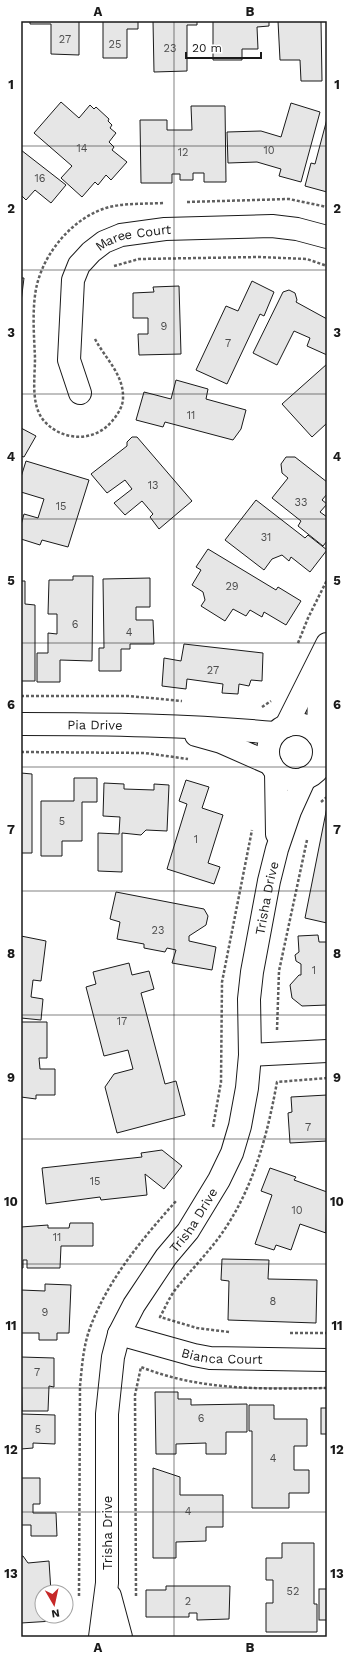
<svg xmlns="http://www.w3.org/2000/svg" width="348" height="1658" font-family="'Work Sans',sans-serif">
  <rect width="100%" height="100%" fill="#fff"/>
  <g fill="#e6e6e6" stroke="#1a1a1a">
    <polygon points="30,21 79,21 79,55 51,54 51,24 30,24"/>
    <polygon points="103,21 138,21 138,29 127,29 127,58 103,58"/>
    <polygon points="153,21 197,21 197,25 187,25 187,71 154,72"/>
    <polygon points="213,21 269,21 269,26 257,27 258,49 242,49 242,60 213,60"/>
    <polygon points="278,21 321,21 322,81 301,81 300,60 280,60"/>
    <polygon points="61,102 79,118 90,105 94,109 96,107 109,119 108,121 112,125 110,128 116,133 109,142 114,147 112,150 127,162 111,180 106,175 98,185 95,182 82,197 61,178 72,166 34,133"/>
    <polygon points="291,103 320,112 301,182 279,176 281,169 257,162 228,163 227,132 261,131 281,137"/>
    <polygon points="191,106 225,106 226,182 204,182 204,173 193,173 193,180 180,180 180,174 172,174 172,183 141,183 140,120 167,120 167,130 192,130"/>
    <polygon points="327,119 327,192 305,186 311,163 315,164"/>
    <polygon points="21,150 66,185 51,203 35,190 26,200 21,195"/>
    <polygon points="21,278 24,278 21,302"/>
    <polygon points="252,281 274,292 264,316 260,314 227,384 196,370 226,306 238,311"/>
    <polygon points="179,286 181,354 139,355 138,334 148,334 148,318 133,318 133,293 154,292 153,287"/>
    <polygon points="289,290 295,293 297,300 296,302 327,319 327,355 307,346 310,338 294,331 277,365 253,353 283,292"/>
    <polygon points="327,364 327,423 312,437 282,404"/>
    <polygon points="176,380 208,389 206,399 246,410 241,429 233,440 165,422 163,427 136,420 144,392 171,399"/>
    <polygon points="21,428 36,436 24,457 21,456"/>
    <polygon points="132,437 137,437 192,501 159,529 150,517 153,514 142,501 125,515 114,503 132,489 125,480 107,493 91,474 127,446 127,442"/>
    <polygon points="286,457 295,457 327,482 327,494 322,500 327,504 320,512 327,517 327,541 323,546 298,526 301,521 272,498 288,478 282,473 281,464"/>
    <polygon points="26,461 89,480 68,547 42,540 40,545 21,539 21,525 24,514 38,518 44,499 21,492 21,477"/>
    <polygon points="256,500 305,538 308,535 327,550 310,572 291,557 289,561 282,555 272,559 264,570 225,540"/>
    <polygon points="208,549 276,590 278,587 301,601 286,625 264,612 262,617 250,610 246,616 233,609 225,621 201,606 205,600 203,592 192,585 201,570 196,567"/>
    <polygon points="73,576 93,576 92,661 60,660 60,682 37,682 37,653 48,653 48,633 57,634 57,614 48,614 49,580 73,580"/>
    <polygon points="150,578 150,607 136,607 136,620 153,620 154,644 130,644 130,649 121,649 121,671 99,671 99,648 104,648 103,579"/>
    <polygon points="21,581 25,581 25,604 35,605 35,681 21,681"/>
    <polygon points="184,644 263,653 262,681 251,680 249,686 239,684 238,694 222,693 223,684 187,679 186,689 162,686 164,658 181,661"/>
    <polygon points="21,773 32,774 32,853 21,853"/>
    <polygon points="74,778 97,778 97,802 82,802 82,841 62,841 62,856 41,856 41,801 74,801"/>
    <polygon points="186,780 209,787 202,808 223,815 208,863 220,867 214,884 167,869 187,804 179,801"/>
    <polygon points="104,783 124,784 124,789 154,790 154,784 169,785 167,831 146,830 141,835 122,833 122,872 98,871 98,833 119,834 120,817 103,816"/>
    <polygon points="327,807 327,923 305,918"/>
    <polygon points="116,892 204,909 208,916 206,925 189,936 189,941 216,947 212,970 172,963 176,950 167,948 165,952 144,948 144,944 117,939 120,922 110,919"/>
    <polygon points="318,935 319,942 327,942 327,1005 302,1006 292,998 290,985 299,975 301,975 301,964 296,961 295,955 299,952 298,936"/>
    <polygon points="21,936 46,941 41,981 33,980 31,997 43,999 41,1020 21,1018"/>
    <polygon points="129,963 132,975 149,971 154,989 141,993 165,1084 176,1081 185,1115 117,1133 105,1087 114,1074 133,1069 128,1050 104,1056 86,987 96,984 93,972"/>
    <polygon points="21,1022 47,1022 47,1058 39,1058 40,1069 55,1069 55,1095 36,1095 36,1099 21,1097"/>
    <polygon points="327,1095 327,1141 290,1143 288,1113 292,1112 291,1097"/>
    <polygon points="162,1150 182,1166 164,1189 145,1174 147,1195 101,1200 100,1197 46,1204 42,1168 142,1157 141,1153"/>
    <polygon points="270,1168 296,1177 294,1180 327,1192 326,1233 300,1224 291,1250 276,1245 274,1250 255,1244 272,1195 261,1191"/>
    <polygon points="70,1223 93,1223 93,1246 61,1246 60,1268 27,1268 27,1260 23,1260 23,1268 21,1268 21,1227 48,1225 48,1228 69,1228"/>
    <polygon points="222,1259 269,1260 268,1279 317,1280 316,1323 228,1320 229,1281 221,1280"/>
    <polygon points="45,1284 71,1285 69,1333 57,1333 57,1340 39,1340 39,1333 21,1333 21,1290 45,1291"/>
    <polygon points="21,1357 54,1358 54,1387 49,1386 48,1411 22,1411"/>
    <polygon points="155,1392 178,1392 178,1399 191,1399 191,1405 247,1404 247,1432 226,1432 226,1454 206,1454 206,1443 176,1444 176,1454 156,1454"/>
    <polygon points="249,1405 274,1405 274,1419 307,1419 307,1446 294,1446 294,1470 309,1470 309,1493 289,1493 289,1508 252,1508 252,1431 249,1431"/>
    <rect x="321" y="1408" width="6" height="26"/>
    <polygon points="21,1414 55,1415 55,1444 33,1443 33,1448 21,1449"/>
    <polygon points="153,1468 180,1477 180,1495 223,1495 223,1527 206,1527 206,1541 176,1542 176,1558 153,1558"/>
    <polygon points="21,1478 40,1478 40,1504 33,1504 33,1513 56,1513 57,1536 31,1536 31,1525 21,1525"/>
    <polygon points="282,1543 314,1543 314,1604 317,1604 317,1632 266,1632 266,1603 273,1603 273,1580 266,1580 266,1558 282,1558"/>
    <polygon points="21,1556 23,1556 28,1563 49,1561 51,1592 42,1592 42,1616 53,1616 53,1621 21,1623"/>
    <polygon points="166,1586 230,1586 229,1619 197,1620 197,1613 189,1613 189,1617 146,1617 146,1590 166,1590"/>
    <rect x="319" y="1589" width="8" height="31"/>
  </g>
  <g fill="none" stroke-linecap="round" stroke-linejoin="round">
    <g stroke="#1a1a1a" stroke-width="24">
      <g id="street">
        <path id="s1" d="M80 393 69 360 73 280 79 265 91 252 104 242 121 235 165 229 272 226 297 229 327 237"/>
        <path id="s2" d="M21 724C106 724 190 725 275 733"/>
        <circle cx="296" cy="752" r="28"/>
        <polyline points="286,726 327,644"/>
        <polyline points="196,735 221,742 271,764"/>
        <polyline points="318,735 319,690 322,664"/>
        <polyline points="276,772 277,834"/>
        <polyline points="250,1055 327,1051"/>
        <path id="s3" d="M119 1334 194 1355 210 1358 327 1360"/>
        <polyline points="110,1596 121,1637"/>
        <path id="s4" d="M100 1637 107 1583V1414L113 1357 119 1334 134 1305 166 1257 188 1231 219 1180 232 1153 240 1126 247 1088 250 1055 249 999 252 972 269 881 277 849 290 811 305 778"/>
      </g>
    </g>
    <g stroke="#5f5f5f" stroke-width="2.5" stroke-dasharray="3 2" stroke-linecap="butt">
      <polyline points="187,202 289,199 327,207"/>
      <polyline points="114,266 139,259 259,257 307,259 327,266"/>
      <path d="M95 339C105 358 124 375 123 398 123 406 118 414 113 420 96 442 64 442 45 422 30 406 35 378 35 358 34 335 32 311 36 289 43 253 73 217 109 207 127 203 145 204 164 203"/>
      <polyline points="298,643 308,618 327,580"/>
      <polyline points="21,696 129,696 182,701"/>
      <polyline points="262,707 271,701"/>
      <polyline points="21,752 145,753 188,759"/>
      <polyline points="321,802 327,797"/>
      <polyline points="277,1030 279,971 307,840"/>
      <polyline points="213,1127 221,1082 222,982 252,830"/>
      <path d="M229 1332 197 1328 160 1317C165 1308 169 1298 175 1290 190 1271 206 1255 220 1236 253 1190 267 1137 277 1082L327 1078"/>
      <polyline points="290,1333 327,1333"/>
      <path d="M79 1596 80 1386C82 1367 83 1347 90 1328 108 1279 143 1238 177 1200"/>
      <path d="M136 1596 135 1395 141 1367C201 1391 264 1389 327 1388"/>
    </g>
    <use href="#street" stroke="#fff" stroke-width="22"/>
  </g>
  <path fill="none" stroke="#1a1a1a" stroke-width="1" stroke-opacity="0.55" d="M174 21V1637M21 146H327M21 270H327M21 394H327M21 519H327M21 643H327M21 767H327M21 891H327M21 1015H327M21 1139H327M21 1264H327M21 1388H327M21 1512H327"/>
  <g text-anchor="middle" stroke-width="3" stroke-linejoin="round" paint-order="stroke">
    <g font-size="11" fill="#4d4d4d">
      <text x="65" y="43">27</text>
      <text x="115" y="48">25</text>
      <text x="170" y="52">23</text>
      <text x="82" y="152">14</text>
      <text x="269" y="154">10</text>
      <text x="183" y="156">12</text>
      <text x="40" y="182">16</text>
      <text x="164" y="330">9</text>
      <text x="228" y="347">7</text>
      <text x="191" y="419">11</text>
      <text x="153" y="489">13</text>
      <text x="301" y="506">33</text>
      <text x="61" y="510">15</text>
      <text x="266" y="541">31</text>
      <text x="232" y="590">29</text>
      <text x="75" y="628">6</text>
      <text x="129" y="636">4</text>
      <text x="213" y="674">27</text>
      <text x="62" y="825">5</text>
      <text x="196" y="843">1</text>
      <text x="158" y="934">23</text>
      <text x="314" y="974">1</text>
      <text x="122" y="1025">17</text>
      <text x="308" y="1131">7</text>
      <text x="95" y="1185">15</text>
      <text x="297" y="1214">10</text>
      <text x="57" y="1241">11</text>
      <text x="273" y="1305">8</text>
      <text x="45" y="1316">9</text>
      <text x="37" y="1376">7</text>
      <text x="201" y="1422">6</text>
      <text x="38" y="1433">5</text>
      <text x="273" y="1462">4</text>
      <text x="188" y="1515">4</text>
      <text x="293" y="1595">52</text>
      <text x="188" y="1605">2</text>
    </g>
    <g font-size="13" fill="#1a1a1a" stroke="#fff">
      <text dy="5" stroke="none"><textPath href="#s1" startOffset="195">Maree Court</textPath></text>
      <text dy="5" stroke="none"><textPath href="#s2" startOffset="74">Pia Drive</textPath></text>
      <text dy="5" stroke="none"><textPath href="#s4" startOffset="777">Trisha Drive</textPath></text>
      <text dy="5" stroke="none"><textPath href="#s4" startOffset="441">Trisha Drive</textPath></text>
      <text dy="5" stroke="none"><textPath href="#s3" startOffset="106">Bianca Court</textPath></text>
      <text transform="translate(107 1533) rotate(-90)" y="5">Trisha Drive</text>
    </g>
  </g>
  <rect width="348" height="1658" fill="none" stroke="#ffffff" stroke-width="44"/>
  <g transform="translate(54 1604) rotate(171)"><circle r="19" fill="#ffffff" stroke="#a3a3a3"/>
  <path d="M0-3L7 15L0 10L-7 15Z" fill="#c62828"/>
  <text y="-6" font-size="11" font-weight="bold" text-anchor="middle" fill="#1a1a1a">N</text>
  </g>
  <path d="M186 52v6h75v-6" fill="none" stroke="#1a1a1a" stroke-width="2"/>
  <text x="192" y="52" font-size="12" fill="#1a1a1a" stroke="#ffffff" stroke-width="3" paint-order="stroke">20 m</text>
  <rect x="22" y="22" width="304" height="1614" fill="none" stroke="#1a1a1a" stroke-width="1.5"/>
  <g font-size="13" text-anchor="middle" font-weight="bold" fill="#1a1a1a">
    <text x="98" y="16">A</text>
    <text x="250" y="16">B</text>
    <text x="11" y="89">1</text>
    <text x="337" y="89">1</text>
    <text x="11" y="213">2</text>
    <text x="337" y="213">2</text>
    <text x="11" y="337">3</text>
    <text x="337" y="337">3</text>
    <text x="11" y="461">4</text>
    <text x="337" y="461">4</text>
    <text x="11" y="585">5</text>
    <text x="337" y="585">5</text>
    <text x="11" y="709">6</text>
    <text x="337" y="709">6</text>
    <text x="11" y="834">7</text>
    <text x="337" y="834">7</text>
    <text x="11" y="958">8</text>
    <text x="337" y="958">8</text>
    <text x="11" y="1082">9</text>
    <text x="337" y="1082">9</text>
    <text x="11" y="1206">10</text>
    <text x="337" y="1206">10</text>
    <text x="11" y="1330">11</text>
    <text x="337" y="1330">11</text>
    <text x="11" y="1454">12</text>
    <text x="337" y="1454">12</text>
    <text x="11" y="1578">13</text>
    <text x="337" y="1578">13</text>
    <text x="98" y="1652">A</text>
    <text x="250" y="1652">B</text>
  </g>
</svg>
